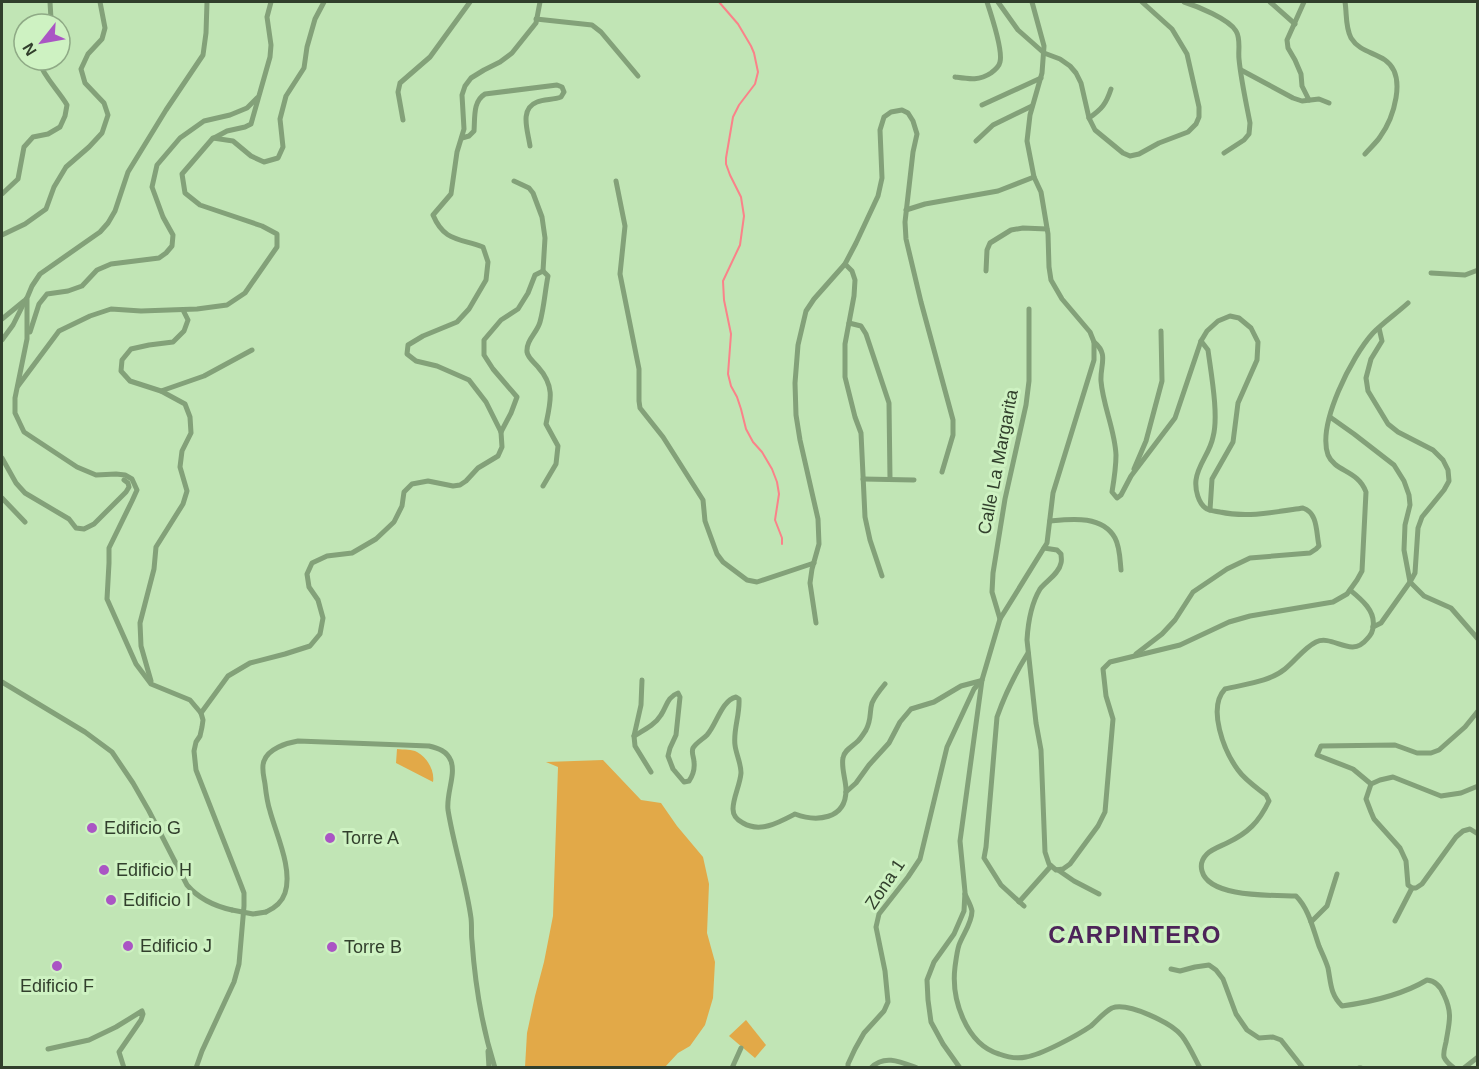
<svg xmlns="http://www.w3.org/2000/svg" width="1479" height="1069" font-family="Helvetica,sans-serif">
  <rect width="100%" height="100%" fill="#c1e5b5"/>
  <g fill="#e2a948">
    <path d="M397 749C404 750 412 749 417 752 427 757 435 771 433 782L396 763Z"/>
    <polygon points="603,760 641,800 661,803 677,826 703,857 709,884 707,933 715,962 713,998 705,1025 690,1046 678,1053 665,1067 525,1067 527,1033 535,996 544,962 553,916 558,767 546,762"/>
    <polygon points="746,1020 766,1045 755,1058 729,1036"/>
  </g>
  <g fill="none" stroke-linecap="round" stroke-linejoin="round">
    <polyline stroke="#fa8289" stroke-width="2" points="719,2 738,24 751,46 754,53 758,72 755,84 739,105 733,117 726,158 726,164 730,175 741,197 744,216 740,245 723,281 724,300 731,334 728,374 731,386 737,397 741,409 746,429 753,442 762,452 772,469 777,482 779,494 775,520 782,538 782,544"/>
    <g stroke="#83a179" stroke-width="5">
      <polyline points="998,2 1018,30 1044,53 1060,59 1070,66 1076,73 1081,83 1089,118 1095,130 1123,153 1130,156 1139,154 1159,143 1188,132 1196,124 1199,117 1199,107 1187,54 1172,29 1142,2"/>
      <path d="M1184 2C1197 6 1229 19 1236 31 1241 39 1238 50 1239 59 1241 80 1246 102 1250 123L1249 134 1244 140 1224 153"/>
      <polyline points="1270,2 1295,24"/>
      <polyline points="1304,2 1287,40 1288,48 1295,60 1301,74 1302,86 1309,100"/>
      <path d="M1345 2C1347 14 1345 26 1351 38 1359 51 1373 52 1385 60 1408 76 1393 119 1380 137 1376 143 1370 148 1365 154"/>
      <polyline points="536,19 592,25 601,32 638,76"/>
      <polyline points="48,24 51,19 50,2"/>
      <polyline points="1241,70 1293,98 1302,101 1319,99 1329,103"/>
      <path d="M955 77C969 79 979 81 991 73 995 70 999 67 1000 62 1003 51 991 14 987 2"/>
      <polyline points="982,105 1041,78"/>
      <path d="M1089 118C1102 109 1106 104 1111 89"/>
      <polyline points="403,120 398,92 400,83 430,57 470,2"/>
      <polyline points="214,138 227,131 245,127 251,124 270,57 271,45 267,17 271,2"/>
      <path d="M462 138 469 136 474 131C475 117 473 101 485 94L557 85 562 87 564 92 561 97C554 100 544 99 537 102 519 109 528 131 530 146"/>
      <polyline points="976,141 993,125 1032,106"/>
      <polyline points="514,181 529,188 533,193 542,217 545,238 543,271"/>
      <polyline points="616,181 625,226 620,274 639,369 639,401 640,408 663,437 703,500 705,521 717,554 723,562 747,580 757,582 814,563"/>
      <path d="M2 194 18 179 24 147 33 137 48 134 60 127 65 116 67 105C58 90 44 77 38 60"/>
      <polyline points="906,210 925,204 998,191 1034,177"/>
      <polyline points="2,235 25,224 46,209 54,187 66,167 89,147 102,133 108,115 104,103 85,83 81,69 88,54 102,39 105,28 100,2"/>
      <polyline points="845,264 852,271 855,280 854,296 845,344 845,377 855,417 861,433 865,517 870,540 882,576"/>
      <polyline points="986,271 987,250 990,243 1011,230 1023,228 1047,229"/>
      <polyline points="1431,273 1465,275 1478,270"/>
      <polyline points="2,319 24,301"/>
      <polyline points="849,323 861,326 866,334 889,403 890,479"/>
      <polyline points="30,332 39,304 47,294 68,291 82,286 97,270 111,264 159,258 166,253 172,246 173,235 163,217 152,187 157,165 180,138 204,121 230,115 247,108 257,98"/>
      <polyline points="2,340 13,325 26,299"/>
      <path d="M1094 342C1109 354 1100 365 1101 381 1103 406 1115 430 1116 455 1116 467 1114 480 1112 492L1117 498 1121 495 1131 476 1175 418 1201 341 1207 331 1218 321 1230 316 1239 318 1251 328 1258 342 1257 360 1238 403 1233 442 1212 479 1210 510"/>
      <polyline points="18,386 59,331 90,316 111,309 141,311 197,309 227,305 245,293 277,247 277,234 262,226 200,205 185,193 182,174 213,138 233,141 251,156 264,162 278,158 283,147 280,119 286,96 304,68 307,47 315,19 324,2"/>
      <polyline points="161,391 204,376 252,350"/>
      <polyline points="1330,417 1354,434 1394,465 1404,481 1409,495 1410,505 1405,525 1404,550 1410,582 1424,596 1451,608 1478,639"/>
      <path d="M501 432 511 413 517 397 493 369 484 355V340L501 320 518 309 528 293 535 275 543 271 548 276C545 291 544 308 540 322 537 333 526 340 527 352 528 358 534 362 538 367 555 386 551 400 546 424L558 446 556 464 543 486"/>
      <polyline points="2,458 16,483 25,493 69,519 76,528 84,529 94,524 126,492 129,487 128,483 124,480"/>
      <polyline points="1134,469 1146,441 1162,381 1161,331"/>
      <polyline points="863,479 914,480"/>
      <polyline points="2,498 25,522"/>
      <path d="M1050 521C1071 519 1102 515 1115 538 1120 547 1120 560 1121 570"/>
      <path d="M1044 548 1057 550 1061 554C1061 557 1062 560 1061 563 1059 574 1046 581 1040 589 1031 604 1028 623 1027 640L1036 723 1041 750 1045 852 1049 864 1056 870 1063 869 1070 864 1098 826 1105 812 1113 719 1106 696 1103 669 1110 662 1180 645 1229 622 1250 616 1333 602 1347 594 1357 580 1362 571 1366 492C1358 470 1335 472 1328 455 1317 424 1352 356 1373 333 1384 322 1397 313 1408 303"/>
      <path d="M1350 590C1361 599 1376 611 1373 627 1373 631 1370 636 1367 639 1351 659 1333 634 1316 642 1304 648 1296 660 1285 669 1269 682 1245 684 1225 689 1207 708 1224 751 1238 770 1245 780 1257 788 1266 795L1269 801C1259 822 1248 833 1227 843 1221 846 1212 849 1207 854 1202 859 1200 864 1202 871 1209 898 1273 895 1296 896 1309 909 1313 929 1319 946 1322 953 1326 961 1328 968 1331 983 1330 994 1342 1006 1371 1002 1402 995 1427 980 1436 981 1441 987 1444 995 1453 1014 1449 1023 1446 1042 1445 1047 1443 1052 1444 1057 1446 1062 1450 1065 1454 1068"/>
      <polyline points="1000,619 992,592 993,573 1005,499 1026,405 1029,381 1029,309"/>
      <polyline points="816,623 810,583 812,569 819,544 818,519 800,440 796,415 795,383 798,345 806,311 814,299 845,264 856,243 878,196 882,178 880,130 884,117 891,112 902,110 908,113 913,121 917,134 913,152 905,222 906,239 921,302 953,420 953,435 942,472"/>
      <polyline points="1373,627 1381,623 1410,582 1415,573 1418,528 1422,517 1444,490 1449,481 1448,470 1443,460 1433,450 1398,432 1388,424 1368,391 1366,378 1371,359 1382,341 1379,328"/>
      <path d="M1136 654 1162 634 1175 620 1193 592 1227 569 1250 558 1310 553 1316 549 1319 546C1316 532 1318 513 1303 508 1276 512 1247 518 1220 512 1216 511 1210 511 1207 509 1198 504 1195 489 1196 480 1198 464 1210 453 1213 437 1219 416 1211 373 1208 350L1201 341"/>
      <polyline points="642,680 641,705 634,736 635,746 651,772"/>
      <polyline points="151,681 141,646 140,623 154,569 156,547 183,504 187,491 180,467 182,451 191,433 190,417 185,404 161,391 130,381 121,371 122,360 131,349 149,345 173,342 184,331 188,320 183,310"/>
      <path d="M2 682 85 732 112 752 133 783 149 811 187 885C199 899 214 906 232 910"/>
      <path d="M201 713 228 676 250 663 285 654 310 646 320 634 323 618 318 600 309 587 307 574 312 563 327 556 352 553 376 539 394 522 402 506 404 492 412 484 428 481 453 486 460 485 466 481 478 468 498 456 502 447 501 432 486 402 469 380 437 366 416 361 407 354 408 345 423 336 457 322 469 309 486 280 488 262 483 247C458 238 444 241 433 215L451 194 457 152 464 129 462 95 465 86 471 78 484 70 500 62 512 53 536 23 540 2"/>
      <path d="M634 736C644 730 655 725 661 715 667 706 667 697 678 693L680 697 676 735 670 748 668 756 673 769 684 782 689 781C693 775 695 770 694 762 694 757 691 753 693 748 696 743 703 739 707 735 717 724 721 701 736 697L739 699C740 715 733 730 735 745 736 754 741 763 741 773 740 785 733 798 733 809 733 815 737 820 743 823 760 833 778 823 795 814 816 822 846 820 846 790 846 780 841 768 843 758 844 750 853 746 858 741 861 738 864 733 866 730 872 718 869 713 872 703 875 696 880 690 885 684"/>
      <polyline points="1371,784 1353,769 1317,755 1321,746 1395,745 1417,753 1431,753 1439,750 1465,727 1478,711"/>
      <polyline points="1478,786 1461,793 1441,796 1393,777 1380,780 1371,784 1366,799 1371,812 1374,819 1400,848 1406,861 1408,885 1412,888 1416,888 1422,884 1456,837 1463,831 1470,829 1478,834"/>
      <polyline points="846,792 856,783 869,765 889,743 900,722 911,709 934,702 961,686 980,681"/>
      <polyline points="1058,870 1074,881 1099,894"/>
      <path d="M965 894C967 899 971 905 972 911 972 923 963 934 959 945 957 951 956 960 955 967 951 999 966 1044 999 1054 1007 1057 1017 1059 1026 1057 1041 1055 1078 1035 1091 1026 1098 1020 1104 1012 1112 1008 1128 1002 1172 1023 1182 1036 1189 1045 1194 1057 1200 1068"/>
      <polyline points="1019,902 1051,866"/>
      <path d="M1024 906 1001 885 984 858 986 847 997 717C1005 694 1015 674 1028 653"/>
      <path d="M266 912C275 908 282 902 285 893 293 869 276 834 270 811 267 802 266 793 265 784 264 777 261 768 264 761 268 749 286 743 298 741L429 746C438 748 447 751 451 761 456 775 446 794 448 810 454 847 466 882 471 918 472 926 471 934 472 941 475 984 482 1027 495 1068"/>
      <polyline points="1395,921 1412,888"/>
      <polyline points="1311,922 1327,906 1337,874"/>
      <polyline points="1171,969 1180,971 1195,967 1209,965 1216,970 1223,979 1236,1014 1247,1030 1259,1038 1273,1037 1281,1040 1303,1068"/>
      <polyline points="48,1049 89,1040 116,1027 142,1011 143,1014 141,1020 119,1052 124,1068"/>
      <polyline points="488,1051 489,1068"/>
      <polyline points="196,1068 202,1051 234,982 239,964 244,906 244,893 241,885 196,770 194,751 196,742 200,736 202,727 203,720 201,713 190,700 151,684 136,664 107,599 109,563 109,548 132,501 137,490 132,479 125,475 116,474 96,475 77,467 24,432 15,413 15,398 27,339 27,298 32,286 40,274 100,232 108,223 115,211 128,172 166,110 203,55 206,33 207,2"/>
      <polyline points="732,1068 741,1048"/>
      <polyline points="848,1068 848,1064 855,1049 864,1033 884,1011 888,1002 885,971 876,927 879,914 908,877 920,859 947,747 974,689 982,680"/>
      <path d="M871 1068C884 1054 901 1062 917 1068"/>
      <polyline points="960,1068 943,1044 931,1022 928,1000 927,980 934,962 954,934 964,911 965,892 960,841 982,680 1000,619 1047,543 1053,493 1094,360 1094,342 1090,332 1062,299 1051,280 1049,267 1048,234 1041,192 1034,177 1027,141 1030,115 1042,73 1044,46 1032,2"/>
      <polyline points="1359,1068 1361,1068"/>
      <polyline points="1464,1068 1478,1057"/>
    </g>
    <polyline stroke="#83a179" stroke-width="5" points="232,910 253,914 266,912"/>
  </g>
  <g fill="#aa55c4" stroke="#cef2c2" stroke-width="2">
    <circle cx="92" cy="828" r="6"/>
    <circle cx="330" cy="838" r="6"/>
    <circle cx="104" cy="870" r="6"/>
    <circle cx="111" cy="900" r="6"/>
    <circle cx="128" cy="946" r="6"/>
    <circle cx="332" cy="947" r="6"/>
    <circle cx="57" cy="966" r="6"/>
  </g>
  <g text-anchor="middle" stroke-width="6" stroke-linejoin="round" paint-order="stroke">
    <g font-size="18" fill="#313f2c" stroke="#cef2c2">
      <text transform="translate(998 462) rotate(-79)" y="6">Calle La Margarita</text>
      <text transform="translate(885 884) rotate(-56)" y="6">Zona 1</text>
    </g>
    <g font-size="18" fill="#313f2c" stroke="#cef2c2" text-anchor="start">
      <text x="104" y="834">Edificio G</text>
      <text x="342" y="844">Torre A</text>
      <text x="116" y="876">Edificio H</text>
      <text x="123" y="906">Edificio I</text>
      <text x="140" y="952">Edificio J</text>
      <text x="344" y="953">Torre B</text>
      <text x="57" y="992" text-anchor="middle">Edificio F</text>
    </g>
    <g font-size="24" font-weight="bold" letter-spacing="1.5" fill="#4d2459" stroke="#cef2c2">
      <text x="1135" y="943">CARPINTERO</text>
    </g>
  </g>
  <rect width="1479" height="1069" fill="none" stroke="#313f2c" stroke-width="6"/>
  <g transform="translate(42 42) rotate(239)"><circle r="28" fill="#cef2c2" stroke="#8faa86" stroke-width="1.5"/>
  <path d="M0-4.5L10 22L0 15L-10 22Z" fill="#aa55c4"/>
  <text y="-9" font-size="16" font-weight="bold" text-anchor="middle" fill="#313f2c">N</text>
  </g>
</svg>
